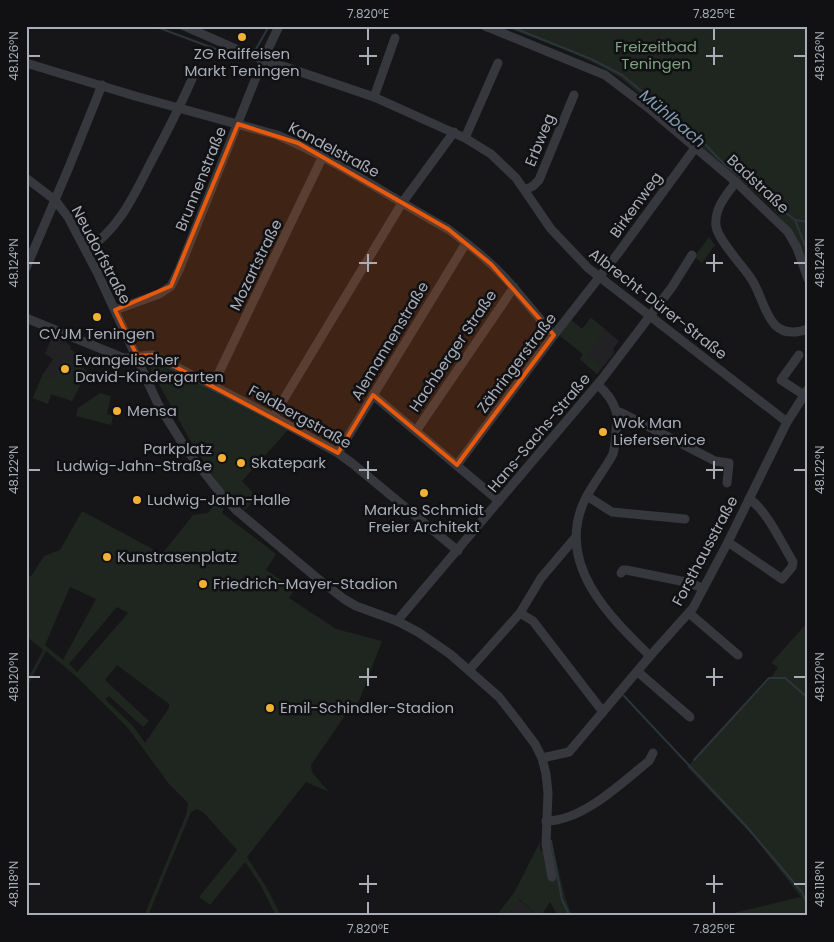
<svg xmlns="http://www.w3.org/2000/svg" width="834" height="942" font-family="Poppins,sans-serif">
  <rect width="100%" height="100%" fill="#161618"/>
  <g fill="#222225">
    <polygon points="591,318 619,341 613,349 615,352 597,374 580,359 583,354 559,335 571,320 582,329"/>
    <polygon points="53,334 63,340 60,345 64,341 71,346 70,349 81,355 82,353 85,355 87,357 82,366 87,372 72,401 51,394 48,404 33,398 43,374 53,359 45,354"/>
    <polygon points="518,899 539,916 508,916"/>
  </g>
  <g fill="#1e261f" fill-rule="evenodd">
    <path d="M503 26H808V269L792 233 773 209 699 144 622 79C586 55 542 42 503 26Z"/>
    <polygon points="709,237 715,245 702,263 694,257"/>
    <polygon points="591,318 605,329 601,335 602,336 587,355 602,367 597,374 580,359 583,354 559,335 571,320 582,329"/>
    <polygon points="64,360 73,364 78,363 87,372 72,401 51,394 48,404 33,398 43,374 52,379"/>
    <polygon points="146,361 171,367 288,430 242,481 257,497 245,510 222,489 191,442"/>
    <polygon points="100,393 111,396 107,414 113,416 111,425 76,416 78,408"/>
    <path d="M216 502 224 509 222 513 276 554 266 570 295 589 289 598 336 629 382 641 357 706 353 704 311 765 312 772 329 792 306 782 247 857 268 890 281 916H276L260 884 245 862 210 905 199 897 237 850 204 813 197 809 191 812 148 916H144L186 815 188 803 169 784 128 728 78 678 46 651 26 689V682L43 650 26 636V579L32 575 44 556 60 550 82 511 162 554 193 515 208 513ZM70 587 96 599 63 660 45 645ZM117 607 128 613 77 672 69 664ZM117 665 169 704V708L145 743 133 726 105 699 109 696 143 727 149 721 105 680Z"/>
    <polygon points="808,622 808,916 721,916 801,897 754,837 687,767 770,679 778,667 771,663"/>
    <polygon points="540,842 540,850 555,856 565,897 572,916 558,916 550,902 541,916 539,916 519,899 508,916 496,916 514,893"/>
  </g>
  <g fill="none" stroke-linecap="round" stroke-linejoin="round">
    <g stroke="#2c353c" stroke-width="2">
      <polyline points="154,26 229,54 238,53"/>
      <polyline points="509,26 591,59 622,75 699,138 725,165 795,220 808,253"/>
      <polyline points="250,51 256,49 269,26"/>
      <polyline points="795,220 808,222"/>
      <polyline points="624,696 746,826 802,892 808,907"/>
      <polyline points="694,760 769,678 785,678 808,698"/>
      <polyline points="551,841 562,900 570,916"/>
    </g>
    <g stroke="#37383d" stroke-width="9">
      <polyline points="184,26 250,55 374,97 465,138 491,154 516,178 551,229 588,268 787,422"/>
      <polyline points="485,26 605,75 651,110 736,182 788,232 797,248 808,279"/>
      <path d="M26 63 135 96 277 135C337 160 391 198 448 229 472 247 495 265 514 288 527 303 540 320 554 335"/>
      <polyline points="374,97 395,38"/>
      <polyline points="465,138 498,63"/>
      <polyline points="26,178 55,200 68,217 98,274 158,404 186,449 221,494 236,510 317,578 344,599 356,606 397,621 418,632 450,654 499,697 517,720 535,744 542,758 546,774 548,793 546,844 552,877"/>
      <path d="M736 182C726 195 714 209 716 226 718 240 742 265 750 277 761 292 763 312 775 325 784 334 797 333 808 329"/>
      <polyline points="525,190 533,186 539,180 574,95"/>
      <path d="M86 250C119 230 134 195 151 162 167 132 182 103 195 72"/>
      <polyline points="26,268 69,167 102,85"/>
      <polyline points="115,310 159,294 171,286 179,270 263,60 279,26"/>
      <path d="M26 318 121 357C132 360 141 354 153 355L275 418 338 453 353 464 458 551"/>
      <polyline points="799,355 781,380 804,395"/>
      <polyline points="213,385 323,156"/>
      <path d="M598 385C605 391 613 401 616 411 618 418 615 446 613 454 604 471 590 487 583 504 557 566 610 617 650 656"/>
      <polyline points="373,395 499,501"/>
      <polyline points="616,411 622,413 715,461 729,463 727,483"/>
      <polyline points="273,417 402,203 454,132"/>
      <polyline points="416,431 514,287"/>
      <polyline points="338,453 466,243"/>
      <polyline points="457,465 554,335 619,252 695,148"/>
      <polyline points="587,496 612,512 685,519"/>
      <path d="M728 542 782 579 792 567 793 562C782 544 766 509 749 499"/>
      <polyline points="621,573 623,570 626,570 686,582 703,588"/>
      <polyline points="520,613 533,621 603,712"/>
      <polyline points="689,613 738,655"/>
      <polyline points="397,621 602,379 672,287 692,255"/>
      <polyline points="469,670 520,613 541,578 575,538"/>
      <polyline points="638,672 690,717"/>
      <polyline points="542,758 569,752 650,656 693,608 728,542 787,422 808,389"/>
      <path d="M546 821C583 821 621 783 649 761L653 753"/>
    </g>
  </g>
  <path fill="#e8590c" fill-opacity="0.2" stroke="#e8590c" stroke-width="4" stroke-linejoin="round" d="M238 124 298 143 448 229 491 264 554 335 457 465 373 395 338 453 153 355 137 356 115 310 171 286Z"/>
  <path fill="none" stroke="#a8adb8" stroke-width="2" d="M368 28V40M714 28V40M368 47V65M714 47V65M28 56H40M359 56H377M706 56H723M794 56H806M368 254V272M714 254V272M28 263H40M359 263H377M706 263H723M794 263H806M368 461V479M714 461V479M28 470H40M359 470H377M706 470H723M794 470H806M368 668V686M714 668V686M28 677H40M359 677H377M706 677H723M794 677H806M368 875V893M714 875V893M28 884H40M359 884H377M706 884H723M794 884H806M368 902V914M714 902V914"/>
  <g fill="#f2b134" stroke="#111113" stroke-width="2">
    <circle cx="242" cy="37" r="5"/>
    <circle cx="97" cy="317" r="5"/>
    <circle cx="65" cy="369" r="5"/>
    <circle cx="117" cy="411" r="5"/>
    <circle cx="603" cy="432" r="5"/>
    <circle cx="222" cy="458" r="5"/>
    <circle cx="241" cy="463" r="5"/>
    <circle cx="424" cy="493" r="5"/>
    <circle cx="137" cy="500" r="5"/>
    <circle cx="107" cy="557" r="5"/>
    <circle cx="203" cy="584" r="5"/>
    <circle cx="270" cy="708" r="5"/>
  </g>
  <g text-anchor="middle" stroke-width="5" stroke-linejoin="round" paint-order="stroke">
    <g font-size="15" fill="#7fa381" stroke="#111113">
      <text x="656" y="52">Freizeitbad<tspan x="656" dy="17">Teningen</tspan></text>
    </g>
    <g font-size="15" fill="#a8adb8" stroke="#111113" text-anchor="start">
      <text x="242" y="59" text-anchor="middle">ZG Raiffeisen<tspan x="242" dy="17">Markt Teningen</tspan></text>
      <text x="97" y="339" text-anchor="middle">CVJM Teningen</text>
      <text x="75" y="365">Evangelischer<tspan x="75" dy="17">David-Kindergarten</tspan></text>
      <text x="127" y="416">Mensa</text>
      <text x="613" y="428">Wok Man<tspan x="613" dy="17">Lieferservice</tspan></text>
      <text x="212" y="454" text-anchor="end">Parkplatz<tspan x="212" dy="17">Ludwig-Jahn-Straße</tspan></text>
      <text x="251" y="468">Skatepark</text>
      <text x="147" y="505">Ludwig-Jahn-Halle</text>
      <text x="424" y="515" text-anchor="middle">Markus Schmidt<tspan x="424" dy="17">Freier Architekt</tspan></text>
      <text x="117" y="562">Kunstrasenplatz</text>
      <text x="213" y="589">Friedrich-Mayer-Stadion</text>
      <text x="280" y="713">Emil-Schindler-Stadion</text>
    </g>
    <g font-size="15" fill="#a8adb8" stroke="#111113">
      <text transform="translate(540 140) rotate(-68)" y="5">Erbweg</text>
      <text transform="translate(334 150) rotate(28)" y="5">Kandelstraße</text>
      <text transform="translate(201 179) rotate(-68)" y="5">Brunnenstraße</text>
      <text transform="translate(758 184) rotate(43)" y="5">Badstraße</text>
      <text transform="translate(636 205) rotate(-54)" y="5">Birkenweg</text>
      <text transform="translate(101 255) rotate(62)" y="5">Neudorfstraße</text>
      <text transform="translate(256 265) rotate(-64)" y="5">Mozartstraße</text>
      <text transform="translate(658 304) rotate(38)" y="5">Albrecht-Dürer-Straße</text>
      <text transform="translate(390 341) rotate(-59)" y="5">Alemannenstraße</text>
      <text transform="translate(453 351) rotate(-56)" y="5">Hachberger Straße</text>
      <text transform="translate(517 363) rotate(-53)" y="5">Zähringerstraße</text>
      <text transform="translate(300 417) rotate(29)" y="5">Feldbergstraße</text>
      <text transform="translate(539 433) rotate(-50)" y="5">Hans-Sachs-Straße</text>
      <text transform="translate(705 551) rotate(-62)" y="5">Forsthausstraße</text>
    </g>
    <g font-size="16" font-style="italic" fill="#7f9bb3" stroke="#111113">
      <text transform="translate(673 118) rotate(40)" y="6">Mühlbach</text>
    </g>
  </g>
  <rect width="834" height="942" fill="none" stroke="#111113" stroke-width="55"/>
  <rect x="28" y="28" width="778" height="886" fill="none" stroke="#a8adb8" stroke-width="2"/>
  <g font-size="12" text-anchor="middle" fill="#a8adb8">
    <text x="368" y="18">7.820°E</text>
    <text x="714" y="18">7.825°E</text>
    <text transform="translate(14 56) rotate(-90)" y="4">48.126°N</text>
    <text transform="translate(820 56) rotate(-90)" y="4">48.126°N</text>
    <text transform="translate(14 263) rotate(-90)" y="4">48.124°N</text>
    <text transform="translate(820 263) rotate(-90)" y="4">48.124°N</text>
    <text transform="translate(14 470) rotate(-90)" y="4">48.122°N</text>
    <text transform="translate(820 470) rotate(-90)" y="4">48.122°N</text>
    <text transform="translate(14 677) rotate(-90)" y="4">48.120°N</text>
    <text transform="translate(820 677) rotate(-90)" y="4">48.120°N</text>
    <text transform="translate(14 884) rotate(-90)" y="4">48.118°N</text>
    <text transform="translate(820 884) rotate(-90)" y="4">48.118°N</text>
    <text x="368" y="933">7.820°E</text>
    <text x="714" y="933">7.825°E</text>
  </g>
</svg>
